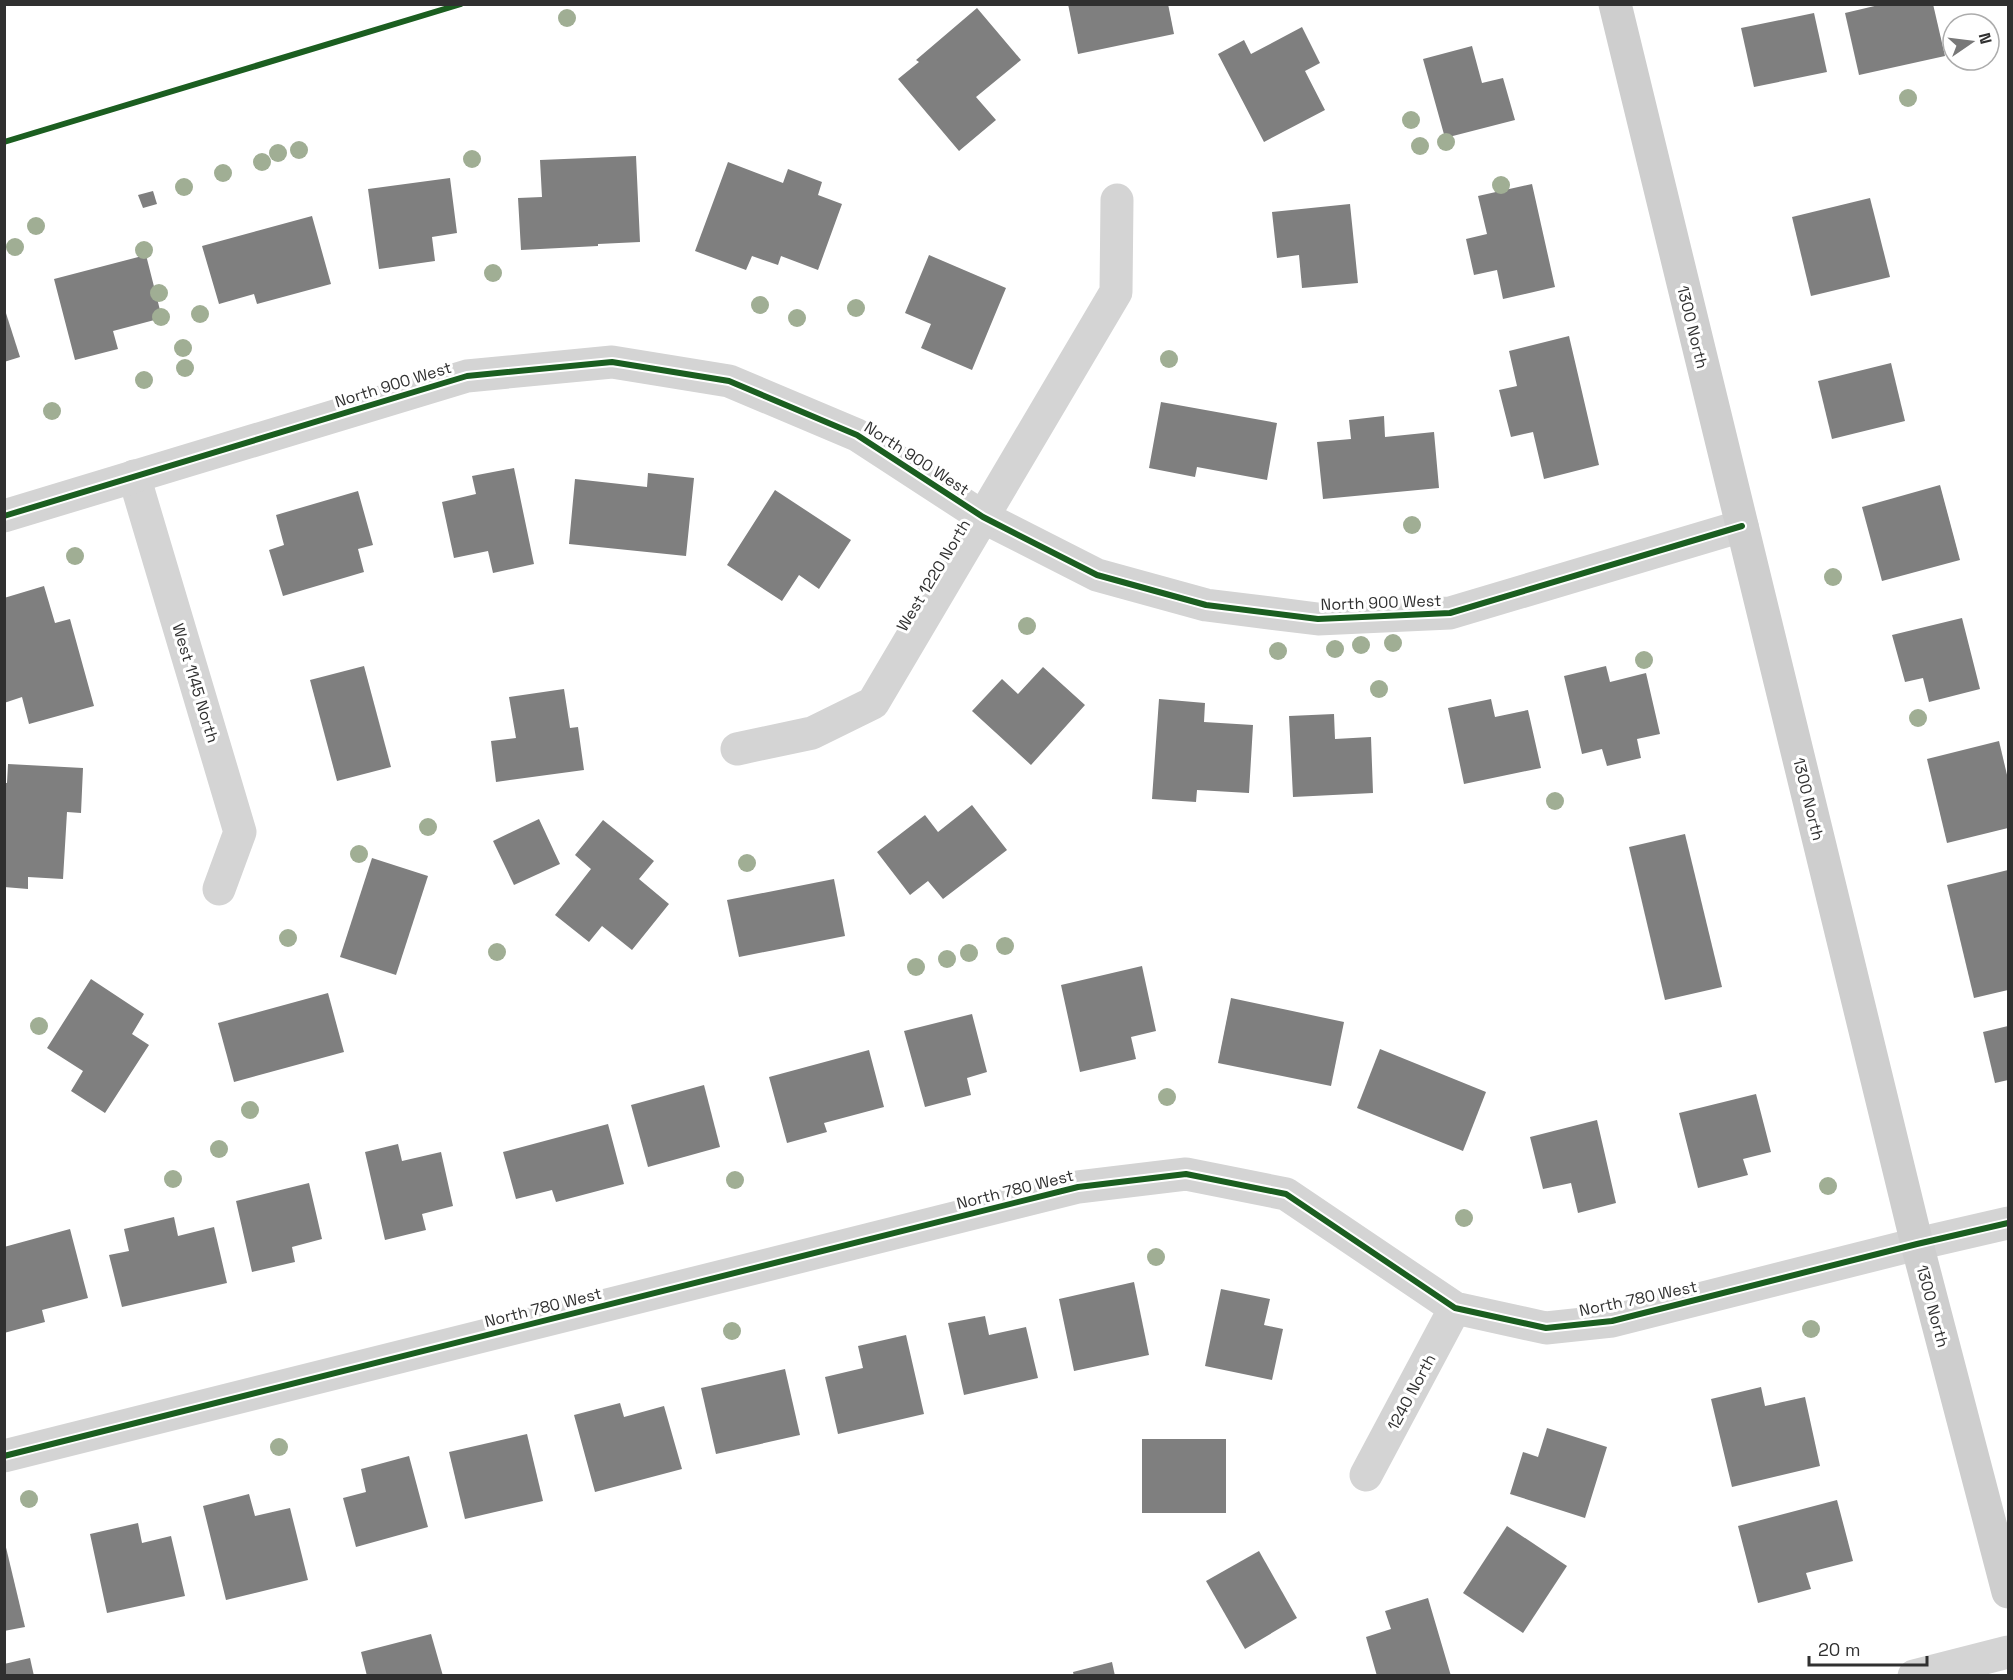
<svg xmlns="http://www.w3.org/2000/svg" width="2013" height="1680" font-family="'Space Grotesk',sans-serif">
  <rect width="100%" height="100%" fill="#fff"/>
  <g fill="#7f7f7f">
    <polygon points="1068,4 1168,4 1174,34 1078,54"/>
    <polygon points="1883,4 1933,4 1945,56 1859,75 1845,13"/>
    <polygon points="977,8 1021,60 976,97 996,120 959,151 898,79 919,62 916,60"/>
    <polygon points="1814,13 1827,72 1754,87 1741,28"/>
    <polygon points="1302,27 1320,63 1305,71 1325,110 1264,142 1218,54 1244,40 1251,54"/>
    <polygon points="1472,46 1482,83 1503,78 1515,120 1445,138 1423,59"/>
    <polygon points="636,156 640,242 598,244 598,246 521,250 518,198 542,197 540,160"/>
    <polygon points="728,162 783,183 788,169 822,182 818,195 842,204 818,270 781,256 778,265 752,256 746,270 695,251"/>
    <polygon points="450,178 457,233 432,237 435,261 379,269 368,189"/>
    <polygon points="1532,184 1555,287 1503,299 1497,270 1474,275 1466,239 1487,234 1478,196"/>
    <polygon points="153,191 157,204 143,208 138,195"/>
    <polygon points="1870,198 1890,277 1811,296 1792,217"/>
    <polygon points="1350,204 1358,283 1302,288 1299,255 1277,258 1272,212"/>
    <polygon points="312,216 331,284 257,304 254,294 219,304 202,246"/>
    <polygon points="146,255 162,318 113,331 118,349 75,360 54,279"/>
    <polygon points="929,255 1006,288 972,370 921,348 931,324 905,313"/>
    <polygon points="4,307 20,357 4,362"/>
    <polygon points="1569,336 1599,465 1544,479 1533,432 1511,437 1499,390 1517,386 1509,351"/>
    <polygon points="1891,363 1905,421 1832,439 1818,381"/>
    <polygon points="1161,402 1277,423 1267,480 1197,467 1195,477 1149,468"/>
    <polygon points="1384,416 1385,437 1434,432 1439,488 1323,499 1317,442 1351,439 1349,420"/>
    <polygon points="514,468 534,564 493,573 488,551 454,558 442,502 476,494 472,476"/>
    <polygon points="648,473 694,478 686,556 569,544 575,479 647,487"/>
    <polygon points="1940,485 1960,560 1882,581 1862,507"/>
    <polygon points="775,490 851,540 819,589 799,575 782,601 727,565"/>
    <polygon points="358,491 373,545 358,549 364,572 283,596 269,550 284,545 276,515"/>
    <polygon points="44,586 55,623 70,619 94,706 29,724 22,697 4,703 4,598"/>
    <polygon points="1962,618 1980,689 1929,702 1923,678 1905,682 1892,635"/>
    <polygon points="364,666 391,767 337,781 310,680"/>
    <polygon points="1606,666 1610,682 1646,673 1660,734 1637,739 1641,758 1607,766 1602,749 1582,754 1564,676"/>
    <polygon points="1043,667 1085,705 1031,765 972,711 1002,679 1018,694"/>
    <polygon points="564,689 570,728 578,727 584,770 496,782 491,741 516,738 509,697"/>
    <polygon points="1159,699 1205,703 1204,722 1253,725 1249,793 1197,790 1196,802 1152,799"/>
    <polygon points="1491,699 1495,717 1528,710 1541,768 1464,784 1448,708"/>
    <polygon points="1334,714 1335,739 1371,737 1373,793 1293,797 1289,716"/>
    <polygon points="1999,741 2008,779 2008,828 1947,843 1927,759"/>
    <polygon points="8,764 83,768 81,813 67,812 63,879 28,877 28,889 4,887 4,783 7,783"/>
    <polygon points="972,805 1007,850 943,899 928,881 910,895 877,852 925,815 938,832"/>
    <polygon points="539,819 560,864 514,885 493,841"/>
    <polygon points="603,820 654,861 639,879 669,904 632,950 602,926 589,942 555,915 591,869 575,855"/>
    <polygon points="1685,834 1722,987 1665,1000 1629,847"/>
    <polygon points="372,858 428,876 396,975 340,957"/>
    <polygon points="2008,870 2008,990 1974,998 1947,885"/>
    <polygon points="834,879 845,936 739,957 727,900"/>
    <polygon points="1142,966 1156,1031 1131,1037 1136,1059 1080,1072 1061,985"/>
    <polygon points="91,979 144,1014 132,1034 149,1045 105,1113 71,1091 83,1071 47,1048"/>
    <polygon points="328,993 344,1052 234,1082 218,1023"/>
    <polygon points="1231,998 1344,1022 1331,1086 1218,1063"/>
    <polygon points="972,1014 987,1072 967,1078 971,1095 925,1107 904,1031"/>
    <polygon points="2008,1026 2008,1080 1995,1083 1983,1032"/>
    <polygon points="1380,1049 1486,1092 1463,1151 1357,1108"/>
    <polygon points="869,1050 884,1107 824,1123 827,1132 787,1143 769,1077"/>
    <polygon points="704,1085 720,1147 648,1167 631,1105"/>
    <polygon points="1756,1094 1771,1152 1743,1159 1748,1175 1698,1188 1679,1113"/>
    <polygon points="1597,1120 1616,1203 1578,1213 1571,1183 1543,1189 1530,1137"/>
    <polygon points="608,1124 624,1184 556,1202 552,1190 516,1199 503,1152"/>
    <polygon points="398,1144 402,1161 441,1152 453,1206 422,1214 426,1230 385,1240 365,1152"/>
    <polygon points="309,1183 322,1239 292,1247 295,1262 252,1272 236,1201"/>
    <polygon points="174,1217 178,1236 214,1227 227,1283 122,1307 109,1255 129,1251 124,1229"/>
    <polygon points="70,1229 88,1298 42,1310 45,1322 4,1333 4,1247"/>
    <polygon points="1134,1282 1149,1355 1074,1371 1059,1299"/>
    <polygon points="1221,1289 1270,1299 1264,1325 1283,1329 1272,1380 1205,1366"/>
    <polygon points="985,1316 989,1335 1026,1327 1038,1378 964,1395 948,1323"/>
    <polygon points="906,1335 924,1414 838,1434 825,1377 863,1368 858,1346"/>
    <polygon points="785,1369 800,1435 716,1454 701,1388"/>
    <polygon points="1761,1387 1765,1406 1805,1397 1820,1466 1732,1487 1711,1399"/>
    <polygon points="620,1403 624,1417 664,1406 682,1469 595,1492 574,1415"/>
    <polygon points="1547,1428 1607,1447 1585,1518 1510,1494 1523,1452 1538,1457"/>
    <polygon points="527,1434 543,1501 465,1519 449,1452"/>
    <rect x="1142" y="1439" width="84" height="74"/>
    <polygon points="409,1456 428,1527 356,1547 343,1498 366,1492 361,1469"/>
    <polygon points="249,1494 255,1516 290,1508 308,1580 226,1600 203,1506"/>
    <polygon points="1837,1500 1853,1561 1806,1573 1811,1589 1758,1603 1738,1526"/>
    <polygon points="138,1523 142,1543 171,1536 185,1596 107,1613 90,1534"/>
    <polygon points="1507,1526 1567,1566 1523,1633 1463,1593"/>
    <polygon points="4,1539 25,1627 4,1631"/>
    <polygon points="1259,1551 1297,1618 1245,1649 1206,1581"/>
    <polygon points="1428,1598 1451,1676 1377,1676 1366,1637 1391,1629 1385,1611"/>
    <polygon points="431,1634 443,1676 367,1676 361,1652"/>
    <polygon points="30,1658 34,1676 4,1676 4,1664"/>
    <polygon points="1112,1662 1115,1676 1074,1676 1073,1672"/>
  </g>
  <g fill="none" stroke-linecap="round" stroke-linejoin="round">
    <g stroke="#d4d4d4" stroke-width="33">
      <polyline points="134,476 240,832 219,889"/>
      <polyline points="4,516 467,376 612,362 729,381 857,435 983,517 1097,575 1206,605 1318,619 1450,613 1742,526"/>
      <polyline points="737,749 812,733 873,703 1116,292 1117,200"/>
      <polyline points="4,1456 1078,1187 1186,1174 1286,1194 1455,1308 1546,1328 1612,1321 1917,1244 2008,1223"/>
      <polyline points="1366,1475 1455,1308"/>
      <polyline points="1914,1676 2008,1652"/>
    </g>
    <polyline stroke="#cecece" stroke-width="33" points="1615,4 1917,1244 2008,1592"/>
    <g stroke="#fff" stroke-width="10">
      <g id="cycleway">
        <polyline points="4,142 461,4"/>
        <polyline points="4,516 467,376 612,362 729,381 857,435 983,517 1097,575 1206,605 1318,619 1450,613 1742,526"/>
        <polyline points="4,1456 1078,1187 1186,1174 1286,1194 1455,1308 1546,1328 1612,1321 1917,1244 2008,1223"/>
      </g>
    </g>
    <use href="#cycleway" stroke="#1b5e20" stroke-width="6"/>
  </g>
  <g fill="#a0ae94">
    <circle cx="567" cy="18" r="9"/>
    <circle cx="1908" cy="98" r="9"/>
    <circle cx="1411" cy="120" r="9"/>
    <circle cx="1446" cy="142" r="9"/>
    <circle cx="1420" cy="146" r="9"/>
    <circle cx="299" cy="150" r="9"/>
    <circle cx="278" cy="153" r="9"/>
    <circle cx="472" cy="159" r="9"/>
    <circle cx="262" cy="162" r="9"/>
    <circle cx="223" cy="173" r="9"/>
    <circle cx="1501" cy="185" r="9"/>
    <circle cx="184" cy="187" r="9"/>
    <circle cx="36" cy="226" r="9"/>
    <circle cx="15" cy="247" r="9"/>
    <circle cx="144" cy="250" r="9"/>
    <circle cx="493" cy="273" r="9"/>
    <circle cx="159" cy="293" r="9"/>
    <circle cx="760" cy="305" r="9"/>
    <circle cx="856" cy="308" r="9"/>
    <circle cx="200" cy="314" r="9"/>
    <circle cx="161" cy="317" r="9"/>
    <circle cx="797" cy="318" r="9"/>
    <circle cx="183" cy="348" r="9"/>
    <circle cx="1169" cy="359" r="9"/>
    <circle cx="185" cy="368" r="9"/>
    <circle cx="144" cy="380" r="9"/>
    <circle cx="52" cy="411" r="9"/>
    <circle cx="1412" cy="525" r="9"/>
    <circle cx="75" cy="556" r="9"/>
    <circle cx="1833" cy="577" r="9"/>
    <circle cx="1027" cy="626" r="9"/>
    <circle cx="1393" cy="643" r="9"/>
    <circle cx="1361" cy="645" r="9"/>
    <circle cx="1335" cy="649" r="9"/>
    <circle cx="1278" cy="651" r="9"/>
    <circle cx="1644" cy="660" r="9"/>
    <circle cx="1379" cy="689" r="9"/>
    <circle cx="1918" cy="718" r="9"/>
    <circle cx="1555" cy="801" r="9"/>
    <circle cx="428" cy="827" r="9"/>
    <circle cx="359" cy="854" r="9"/>
    <circle cx="747" cy="863" r="9"/>
    <circle cx="288" cy="938" r="9"/>
    <circle cx="1005" cy="946" r="9"/>
    <circle cx="497" cy="952" r="9"/>
    <circle cx="969" cy="953" r="9"/>
    <circle cx="947" cy="959" r="9"/>
    <circle cx="916" cy="967" r="9"/>
    <circle cx="39" cy="1026" r="9"/>
    <circle cx="1167" cy="1097" r="9"/>
    <circle cx="250" cy="1110" r="9"/>
    <circle cx="219" cy="1149" r="9"/>
    <circle cx="173" cy="1179" r="9"/>
    <circle cx="735" cy="1180" r="9"/>
    <circle cx="1828" cy="1186" r="9"/>
    <circle cx="1464" cy="1218" r="9"/>
    <circle cx="1156" cy="1257" r="9"/>
    <circle cx="1811" cy="1329" r="9"/>
    <circle cx="732" cy="1331" r="9"/>
    <circle cx="279" cy="1447" r="9"/>
    <circle cx="29" cy="1499" r="9"/>
  </g>
  <g text-anchor="middle" stroke-width="6" stroke-linejoin="round" paint-order="stroke">
    <g font-size="16" fill="#303030" stroke="#fff">
      <text transform="translate(1693 327) rotate(76)" y="6">1300 North</text>
      <text transform="translate(393 384) rotate(-17)" y="6">North 900 West</text>
      <text transform="translate(917 458) rotate(33)" y="6">North 900 West</text>
      <text transform="translate(933 575) rotate(-59)" y="6">West 1220 North</text>
      <text transform="translate(1381 602) rotate(-2)" y="6">North 900 West</text>
      <text transform="translate(196 683) rotate(73)" y="6">West 1145 North</text>
      <text transform="translate(1809 799) rotate(76)" y="6">1300 North</text>
      <text transform="translate(1015 1189) rotate(-14)" y="6">North 780 West</text>
      <text transform="translate(1638 1298) rotate(-12)" y="6">North 780 West</text>
      <text transform="translate(1933 1306) rotate(75)" y="6">1300 North</text>
      <text transform="translate(543 1307) rotate(-14)" y="6">North 780 West</text>
      <text transform="translate(1411 1392) rotate(-62)" y="6">1240 North</text>
    </g>
  </g>
  <rect width="2013" height="1680" fill="none" stroke="#303030" stroke-width="12"/>
  <g transform="translate(1971 42) rotate(76)"><circle r="28" fill="#ffffff" stroke="#acacac" stroke-width="1.5"/>
  <path d="M0-4.5L10 22L0 15L-10 22Z" fill="#787878"/>
  <text y="-9" font-size="16" font-weight="bold" text-anchor="middle" fill="#303030">N</text>
  </g>
  <path d="M1809 1656v9h118v-9" fill="none" stroke="#303030" stroke-width="3"/>
  <text x="1818" y="1656" font-size="18" fill="#303030" stroke="#ffffff" stroke-width="4.5" paint-order="stroke">20 m</text>
</svg>
